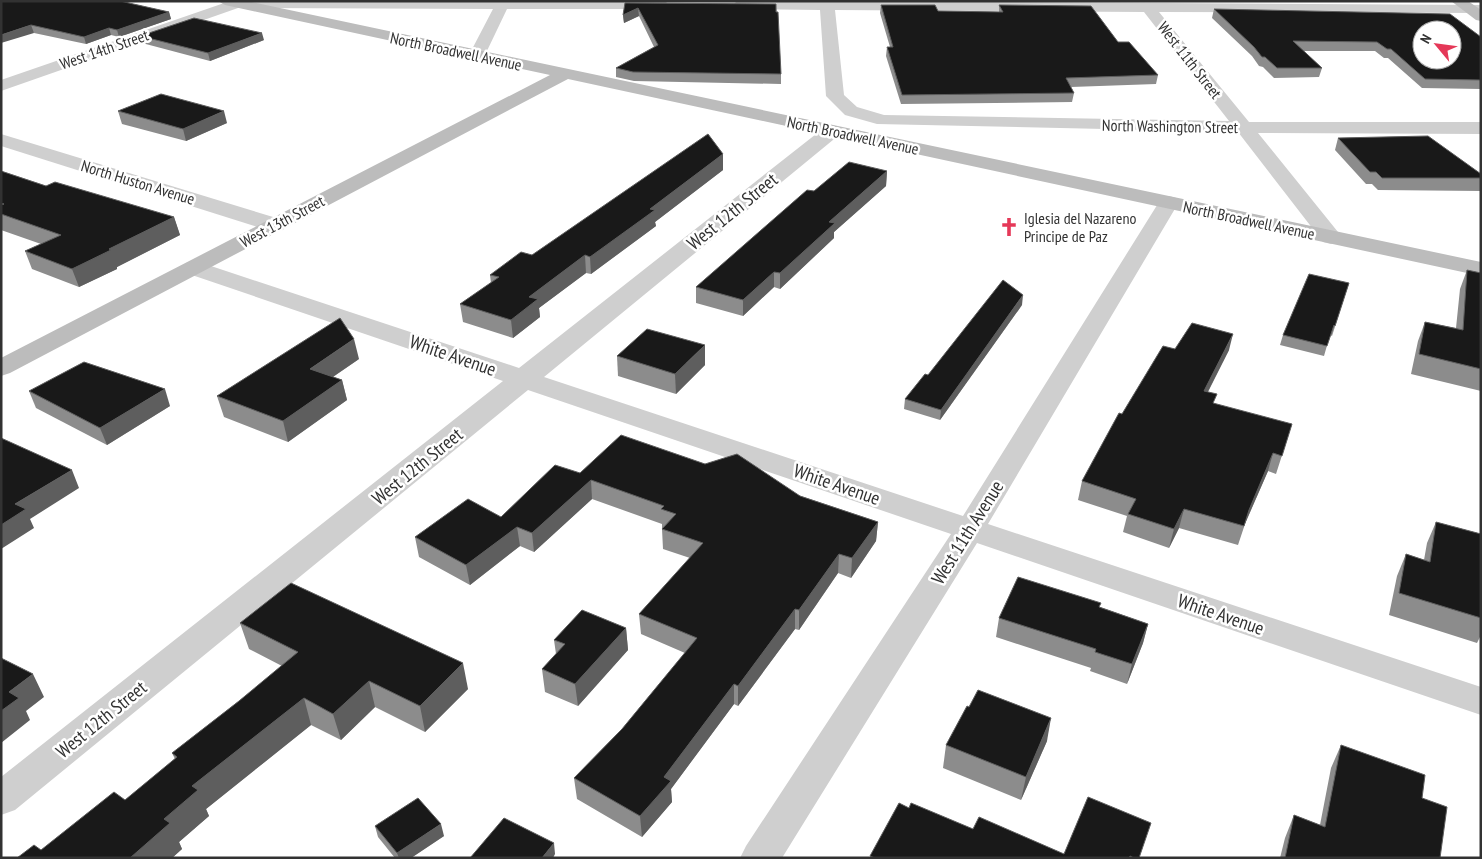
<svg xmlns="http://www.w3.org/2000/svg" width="1482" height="859" font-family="'PT Sans Narrow',sans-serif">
  <rect width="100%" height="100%" fill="#fff"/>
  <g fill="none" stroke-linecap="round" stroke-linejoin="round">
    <g fill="#cfcfcf" fill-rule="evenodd">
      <polygon points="230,1 665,1 669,5 662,9 507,9 485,55 477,60 469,55 493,9 238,8 1,91 1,80"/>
      <path d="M863 1 1481 5V13L1159 12 1249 122H1481V134L1258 133 1342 237 1339 242 1331 244 1323 242 1238 132 877 124 845 115 826 96 820 10 740 9 733 5 737 1ZM835 10 1144 12 1229 121 884 115 857 107 844 95Z"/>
      <polygon points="832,125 839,127 841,131 839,135 544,377 963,516 1159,202 1162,198 1169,196 1176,198 1179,202 988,524 1481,687 1481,715 977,543 782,858 740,858 746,846 951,534 528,390 15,810 1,815 1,777 503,381 186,273 183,268 186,263 194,261 202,263 519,368 825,127"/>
      <polygon points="1,134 283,220 286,225 283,230 275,231 267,230 1,146"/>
    </g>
    <g fill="#bcbcbc" fill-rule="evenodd">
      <polygon points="218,1 247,1 1481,262 1481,276 568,79 10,373 1,376 1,358 550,75 225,5"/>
      <polygon points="1451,1 1468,1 1481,10 1481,21 1476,20"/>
    </g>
  </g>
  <g fill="#8c8c8c">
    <polygon points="1,1 120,1 169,12 171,19 119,37 111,35 86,44 34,33"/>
    <polygon points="625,3 776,4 781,74 781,84 634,81 616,77 616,68 654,47 639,16 624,23 623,15"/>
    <polygon points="881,5 938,11 999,12 999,5 1118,42 1158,75 1156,84 1071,87 1074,93 1072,102 901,104 886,56 887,47 890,47 880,13"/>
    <polygon points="1214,9 1481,37 1481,89 1422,88 1388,58 1384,58 1375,51 1303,51 1322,68 1319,77 1274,78 1263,67 1259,66 1252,56 1212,18"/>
    <polygon points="140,36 264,40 210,61 142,43"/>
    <polygon points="118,111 227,123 186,141 122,124"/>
    <polygon points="1338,138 1481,174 1481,191 1378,190 1372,184 1366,184 1335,150"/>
    <polygon points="723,154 723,170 655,222 656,226 591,274 586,273 539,308 540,317 513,338 463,322 460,304 491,283 490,275 532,255"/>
    <polygon points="1,171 46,186 174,217 180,235 117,267 117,269 79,287 32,269 25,251 41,244 1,230"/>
    <polygon points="887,171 886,186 834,232 834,238 780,289 774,287 743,316 696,303 696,287 814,191"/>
    <polygon points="1467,270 1481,273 1481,391 1411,374 1418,341 1425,322 1456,328 1460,289"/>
    <polygon points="1349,283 1332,336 1330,335 1324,356 1280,345 1283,335"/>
    <polygon points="1022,305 940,420 904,409 905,399 928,375"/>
    <polygon points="1175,349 1229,350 1208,392 1214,404 1292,424 1276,474 1268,471 1245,524 1238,545 1179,528 1169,548 1123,532 1127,516 1078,500 1082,481"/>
    <polygon points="617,356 705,365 676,394 618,376"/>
    <polygon points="359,359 333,377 342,380 347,400 288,442 224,417 217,396"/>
    <polygon points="29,391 170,406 107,445 36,408"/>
    <polygon points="705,464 878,522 876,541 851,578 838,573 799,630 795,629 738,706 734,704 671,789 672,802 642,837 577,799 574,778 622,729 685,653 641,634 639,614 690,558 663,549 662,529 663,528 662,528 662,524 592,499 534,552 520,546 470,585 419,557 415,537 501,517 580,473"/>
    <polygon points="1436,522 1481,534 1481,635 1477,643 1389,615 1397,576 1406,554 1424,560 1427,543"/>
    <polygon points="1100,607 1148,624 1143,643 1127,684 1090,671 1091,668 996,637 999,618"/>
    <polygon points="240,623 468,689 425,732 375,707 341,740 311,725 206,809 209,816 179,842 182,849 172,858 17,858 41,850 125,800 175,759 172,753 239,701 282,666 249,649"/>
    <polygon points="626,628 628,650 578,706 545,692 542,669 556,654 554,640"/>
    <polygon points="1047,741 1021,800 943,768 946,745"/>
    <polygon points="1341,745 1422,798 1440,858 1280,858 1285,838 1294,815 1320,825 1331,768"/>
    <polygon points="375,826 444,836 411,858 395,858 378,837"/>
  </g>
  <g fill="#5e5e5e">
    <polygon points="638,8 639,16 624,23 623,15"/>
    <polygon points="169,12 171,19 119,37 117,30"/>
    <polygon points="31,25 34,33 1,43 1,35"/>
    <polygon points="109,28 111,35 86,44 84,37"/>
    <polygon points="262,33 264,40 210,61 208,53"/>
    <polygon points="224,111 227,123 186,141 183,129"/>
    <polygon points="723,154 723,170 655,222 656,226 591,274 590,257 650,209"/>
    <polygon points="887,171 886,186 834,232 834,238 780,289 780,273 829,222"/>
    <polygon points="174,217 180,235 117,267 117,269 79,287 72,269 109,249"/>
    <polygon points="585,255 586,273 539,308 540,317 513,338 511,320 529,297"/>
    <polygon points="774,272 774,287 743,316 743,300"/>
    <polygon points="1023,295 1022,305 940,420 941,410"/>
    <polygon points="1233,334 1229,350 1199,409 1204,391"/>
    <polygon points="354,339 359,359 315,389 310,369"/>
    <polygon points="705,345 705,365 676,394 675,374"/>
    <polygon points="342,380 347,400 288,442 283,421"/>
    <polygon points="165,389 170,406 107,445 100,428"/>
    <polygon points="1273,453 1268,471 1243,528 1249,510"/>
    <polygon points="72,470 79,488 30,519 34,528 1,549 1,525 15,504"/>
    <polygon points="591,480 592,499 534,552 532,533"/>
    <polygon points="1184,509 1179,528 1169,548 1174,529"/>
    <polygon points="878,522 876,541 851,578 852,558"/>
    <polygon points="517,527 520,546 470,585 466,565"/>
    <polygon points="839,554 838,573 799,630 799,610"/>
    <polygon points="795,609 795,629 738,706 738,686"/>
    <polygon points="1148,624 1143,643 1127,684 1132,664"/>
    <polygon points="626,628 628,650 578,706 575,684"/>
    <polygon points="463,663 468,689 425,732 420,706"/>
    <polygon points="33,674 44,697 26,711 30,720 1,743 1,711 9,692"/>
    <polygon points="369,681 375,707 341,740 333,714"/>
    <polygon points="734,684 734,704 671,789 672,802 642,837 640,816 664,777"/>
    <polygon points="304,698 311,725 206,809 209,816 179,842 182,849 172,858 130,858 192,786"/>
    <polygon points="1051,718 1047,741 1021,800 1026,777"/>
    <polygon points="441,824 444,836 411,858 399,858 397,853"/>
    <polygon points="554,843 555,854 553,858 542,858"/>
  </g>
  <g fill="#191919" stroke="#5e5e5e" fill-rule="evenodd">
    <polygon points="4,1 120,1 169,12 117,30 109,28 84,37 31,25 1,35 1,2"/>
    <polygon points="625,3 776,4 776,12 778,12 781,74 633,72 616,68 658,45 638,8 623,15"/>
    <polygon points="881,5 935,5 938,11 1003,12 999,5 1091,6 1118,42 1129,42 1158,75 1066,78 1074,93 902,95 887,47 893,47"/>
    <path d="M1214 9 1450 14 1481 37V80L1425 79 1391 49H1387L1377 42 1293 41 1322 68H1277L1265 57H1262L1254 47ZM1422 30H1452V60H1422Z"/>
    <polygon points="194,18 262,33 208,53 140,36"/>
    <polygon points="161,94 224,111 183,129 118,111"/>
    <polygon points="708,134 723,154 650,209 655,210 590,257 585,255 529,297 538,299 511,320 460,304 499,277 490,275 521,252 532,255"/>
    <polygon points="1428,136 1481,174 1481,178 1382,178 1376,172 1370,172 1338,138"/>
    <polygon points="849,162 887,171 829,222 835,223 780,273 774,272 743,300 696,287 807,190 814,191"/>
    <polygon points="1,171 46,186 55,182 174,217 109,249 111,250 72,269 25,251 61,235 1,214 1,205 4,204 1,203"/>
    <polygon points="1467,270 1481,273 1481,369 1419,354 1425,322 1463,330"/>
    <polygon points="1309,274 1349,283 1335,326 1334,325 1327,346 1283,335"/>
    <polygon points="1003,280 1023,295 941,410 905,399 925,374 928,375"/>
    <polygon points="340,318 354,339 310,369 342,380 283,421 217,396"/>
    <polygon points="1192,323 1233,334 1204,391 1217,394 1213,403 1292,424 1282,456 1273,453 1249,510 1244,526 1184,509 1174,529 1128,514 1136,499 1082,481 1119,413 1122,414 1163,346 1175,349"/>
    <polygon points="647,329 705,345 675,374 617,356"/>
    <polygon points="84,362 165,389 100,428 29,391"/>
    <polygon points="621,435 705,464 737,454 800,496 878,522 852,558 839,554 799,610 795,609 738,686 734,684 664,777 671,781 640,816 574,778 622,729 697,638 639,614 703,543 662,529 676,514 661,509 664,506 591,480 532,533 517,527 466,565 415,537 468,499 501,517 555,465 580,473"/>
    <polygon points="1,438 72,470 15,504 26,509 1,525"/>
    <polygon points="1436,522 1481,534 1481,618 1399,593 1406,554 1430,562"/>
    <polygon points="1018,577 1101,603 1099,607 1148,624 1132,664 1095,652 1096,649 999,618"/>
    <polygon points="291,583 463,663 420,706 369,681 333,714 304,698 192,786 198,790 164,819 170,823 130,858 17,858 34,845 41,850 114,792 125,800 177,757 172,753 239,701 298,652 240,623"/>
    <polygon points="582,610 626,628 575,684 542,669 565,644 554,640"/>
    <polygon points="1,658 33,674 9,692 19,698 1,711"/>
    <polygon points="978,690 1051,718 1026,777 946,745 967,706 969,707"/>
    <polygon points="1341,745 1425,775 1422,798 1447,807 1440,858 1285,858 1294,815 1325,827"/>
    <polygon points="1088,797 1151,823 1139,858 1134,858 1130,856 1129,858 875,858 870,856 899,803 909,808 911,803 973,829 979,817 1064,854"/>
    <polygon points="418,798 441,824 397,853 375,826"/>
    <polygon points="504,818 554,843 542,858 470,858"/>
  </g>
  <defs>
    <g id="church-bare" transform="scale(1.5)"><path d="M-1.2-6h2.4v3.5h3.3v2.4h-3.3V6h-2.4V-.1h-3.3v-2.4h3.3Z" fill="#e53858" stroke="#fff" stroke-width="2.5" paint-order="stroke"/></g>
  </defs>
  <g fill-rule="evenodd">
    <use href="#church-bare" x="1009" y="227"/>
  </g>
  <g text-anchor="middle" stroke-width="5" stroke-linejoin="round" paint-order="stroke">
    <g font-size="16" fill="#323232" stroke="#fff">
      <text transform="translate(104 49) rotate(-19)" y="6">West 14th Street</text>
      <text transform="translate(456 51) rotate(12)" y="6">North Broadwell Avenue</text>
      <text transform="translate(1190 60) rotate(52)" y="6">West 11th Street</text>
      <text transform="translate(1170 126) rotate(1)" y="6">North Washington Street</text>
      <text transform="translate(853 135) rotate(12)" y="6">North Broadwell Avenue</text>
      <text transform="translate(138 182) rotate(17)" y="6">North Huston Avenue</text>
      <text transform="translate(1249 220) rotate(12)" y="6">North Broadwell Avenue</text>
      <text transform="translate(282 221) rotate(-28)" y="6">West 13th Street</text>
    </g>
    <g font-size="16" fill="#323232" stroke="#fff" text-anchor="start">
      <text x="1024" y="224">Iglesia del Nazareno<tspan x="1024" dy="18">Principe de Paz</tspan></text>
    </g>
    <g font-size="19" fill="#323232" stroke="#fff">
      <text transform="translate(732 211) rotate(-39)" y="7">West 12th Street</text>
      <text transform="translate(453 355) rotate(19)" y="7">White Avenue</text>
      <text transform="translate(417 466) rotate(-39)" y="7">West 12th Street</text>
      <text transform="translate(837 484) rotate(19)" y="7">White Avenue</text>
      <text transform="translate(967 532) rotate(-58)" y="7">West 11th Avenue</text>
      <text transform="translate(1221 614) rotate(19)" y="7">White Avenue</text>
      <text transform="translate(101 719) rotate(-39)" y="7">West 12th Street</text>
    </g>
  </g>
  <rect width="1482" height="859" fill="none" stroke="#323232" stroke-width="5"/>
  <g transform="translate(1437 45) rotate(299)"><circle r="24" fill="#ffffff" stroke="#adadad"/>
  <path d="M0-4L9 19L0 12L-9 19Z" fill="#e53858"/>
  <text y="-8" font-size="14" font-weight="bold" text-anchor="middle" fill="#323232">N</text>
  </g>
</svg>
